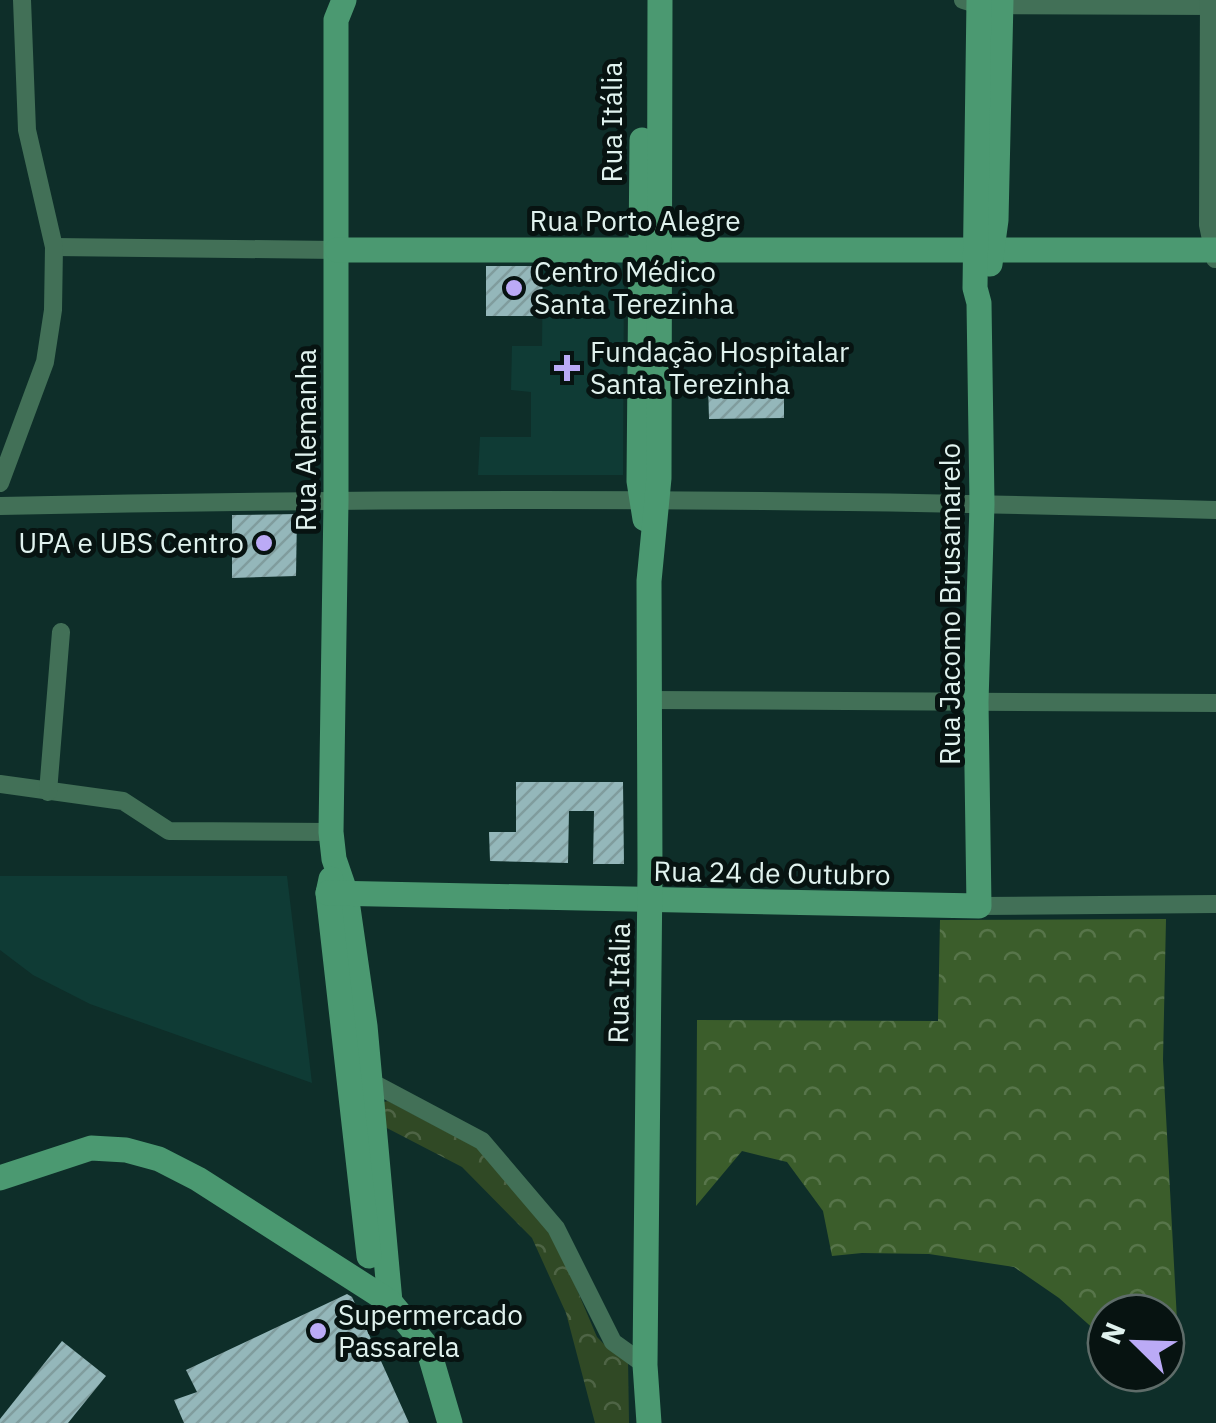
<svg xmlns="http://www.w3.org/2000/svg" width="1216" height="1423" font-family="'IBM Plex Sans',sans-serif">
  <defs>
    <pattern id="forest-crowns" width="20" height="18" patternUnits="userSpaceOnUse" patternTransform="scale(2.5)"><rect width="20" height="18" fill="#3b5d2b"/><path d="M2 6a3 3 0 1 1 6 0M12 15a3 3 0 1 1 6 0" fill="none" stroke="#57754a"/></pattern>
    <pattern id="park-crowns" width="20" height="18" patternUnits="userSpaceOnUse" patternTransform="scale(2.5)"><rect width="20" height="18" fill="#304925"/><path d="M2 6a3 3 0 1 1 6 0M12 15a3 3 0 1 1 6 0" fill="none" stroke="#4e6445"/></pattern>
    <pattern id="building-hatch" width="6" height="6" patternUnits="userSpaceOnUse" patternTransform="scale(2.5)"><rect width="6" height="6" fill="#94b7ba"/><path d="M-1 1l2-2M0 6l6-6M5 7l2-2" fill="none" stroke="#809c9d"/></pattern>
  </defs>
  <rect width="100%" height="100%" fill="#0e2e29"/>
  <g fill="#0f3b35">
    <polygon points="543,260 624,260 623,475 478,475 480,437 531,437 531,392 511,390 512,346 542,346"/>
    <polygon points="0,876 287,876 312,1083 90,1004 33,975 0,950"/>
  </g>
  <polygon fill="url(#forest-crowns)" points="1166,919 1163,1060 1178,1339 1176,1371 1164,1384 1142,1373 1166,1373 1166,1313 1106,1313 1106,1340 1059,1298 1014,1267 929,1254 862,1253 832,1256 823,1211 787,1162 742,1151 696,1206 697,1020 938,1021 940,920"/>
  <polygon fill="url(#park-crowns)" points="388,1101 479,1149 556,1240 597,1337 606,1346 628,1358 629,1423 595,1423 566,1313 532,1238 462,1167 383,1126 384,1102"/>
  <g fill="url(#building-hatch)">
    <polygon points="486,266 543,266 542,316 486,316"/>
    <polygon points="784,382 784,418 709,419 708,384"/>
    <polygon points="297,514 296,576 232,578 232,515"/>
    <polygon points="516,782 623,782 624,864 593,864 594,811 569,811 568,863 490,861 489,832 516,832"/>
    <polygon points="347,1294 352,1297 409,1423 184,1423 174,1400 197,1392 186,1370"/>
    <polygon points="62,1341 106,1376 68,1423 0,1423 0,1419"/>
  </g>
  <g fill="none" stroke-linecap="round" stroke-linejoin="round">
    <g stroke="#427057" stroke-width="18">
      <polyline points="963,0 979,5 1216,6"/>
      <polyline points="1209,0 1208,225 1215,259"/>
      <polyline points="54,247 337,250"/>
      <polyline points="0,483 45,362 53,310 54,247 27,130 22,0"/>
      <path d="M0 506C405 497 811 498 1216 510"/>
      <polyline points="648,700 1216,703"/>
      <polyline points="0,784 123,801 169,831 331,832"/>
      <polyline points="48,792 61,632"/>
      <polyline points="979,906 1216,904"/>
      <polyline points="371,1082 482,1141 556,1228 613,1342 645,1365"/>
    </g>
    <g stroke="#4b9971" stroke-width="25">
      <polyline points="344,0 336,20 336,501 331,832 334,859 346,894 365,1026 390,1302"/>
      <polyline points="642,140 639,481 645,519"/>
      <polyline points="337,250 1216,250"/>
      <polyline points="990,264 996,220 1001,0"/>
      <polyline points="331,879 328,893 369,1256"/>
      <polyline points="328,893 979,906 976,702 982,504 979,303 975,288 979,0"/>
      <polyline points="0,1178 91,1148 126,1150 159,1159 198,1179 390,1302 428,1348 450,1423"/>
      <polyline points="649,1423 645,1365 650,870 649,581 659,478 660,0"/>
    </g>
  </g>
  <g fill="#bbaaf6" stroke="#071311" stroke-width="4">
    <circle cx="514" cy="288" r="10"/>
    <path d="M562 353h10v10h10v10h-10v10h-10v-10h-10v-10h10z"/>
    <circle cx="264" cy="543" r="10"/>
    <circle cx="318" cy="1331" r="10"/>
  </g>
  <g text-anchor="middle" stroke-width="10" stroke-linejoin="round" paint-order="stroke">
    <g font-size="28" fill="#e0f2ee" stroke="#071311">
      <text transform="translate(612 122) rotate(-90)" y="10">Rua Itália</text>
      <text x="635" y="231">Rua Porto Alegre</text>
      <text transform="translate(306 440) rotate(-90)" y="10">Rua Alemanha</text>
      <text transform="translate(950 604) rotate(-90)" y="10">Rua Jacomo Brusamarelo</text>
      <text transform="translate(772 873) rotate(1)" y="10">Rua 24 de Outubro</text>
      <text transform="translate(619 983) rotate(-89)" y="10">Rua Itália</text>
    </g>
    <g font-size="28" fill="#e0f2ee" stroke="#071311" text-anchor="start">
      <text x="534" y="282">Centro Médico<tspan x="534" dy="32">Santa Terezinha</tspan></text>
      <text x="590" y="362">Fundação Hospitalar<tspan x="590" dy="32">Santa Terezinha</tspan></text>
      <text x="244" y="553" text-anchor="end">UPA e UBS Centro</text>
      <text x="338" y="1325">Supermercado<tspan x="338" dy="32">Passarela</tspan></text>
    </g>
  </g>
  <g transform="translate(1136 1343) rotate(293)"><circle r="48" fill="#071311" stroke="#5e6c69" stroke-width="2.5"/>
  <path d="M0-8L18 38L0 25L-18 38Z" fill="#bbaaf6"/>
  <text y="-15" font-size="28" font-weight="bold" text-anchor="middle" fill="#e0f2ee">N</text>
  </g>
</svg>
